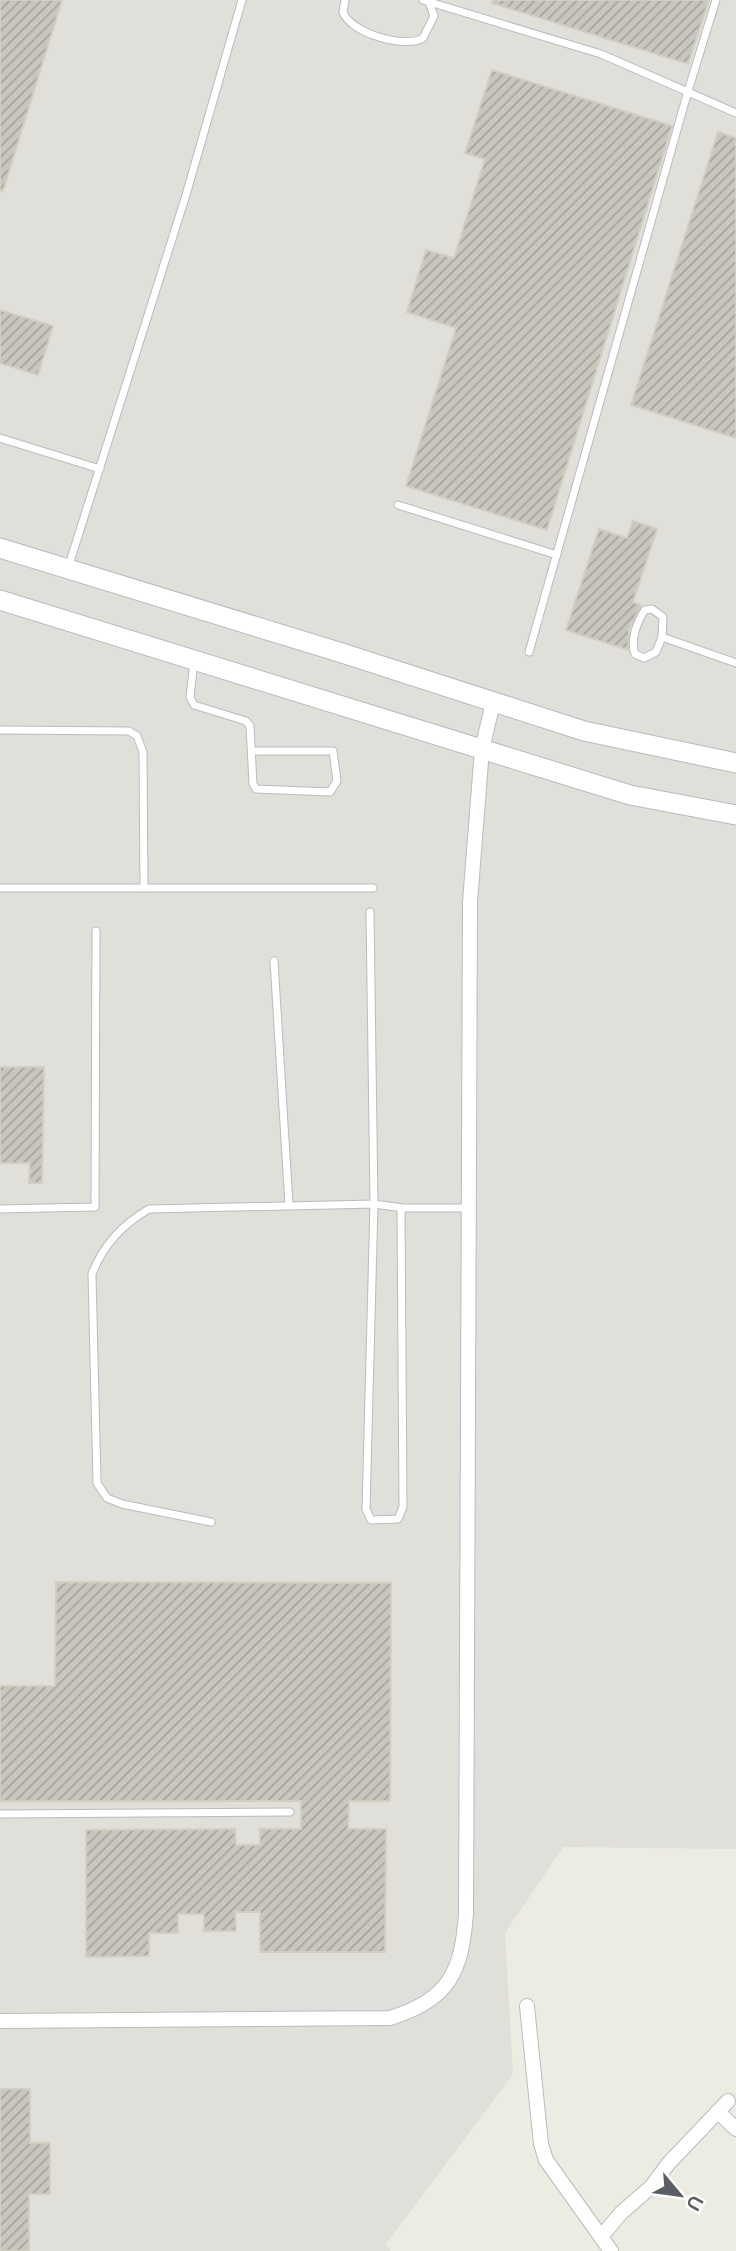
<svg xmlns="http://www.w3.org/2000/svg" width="736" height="2251" font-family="Lato,sans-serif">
  <defs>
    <pattern id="building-hatch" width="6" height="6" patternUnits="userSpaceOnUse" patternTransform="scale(1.75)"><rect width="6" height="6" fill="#c8c6bf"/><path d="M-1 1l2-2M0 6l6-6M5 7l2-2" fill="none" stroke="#a5a49f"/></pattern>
  </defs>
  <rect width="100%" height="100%" fill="#edece2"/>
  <polygon fill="#e1dfda" points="0,0 736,0 736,1849 563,1847 505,1933 513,2074 385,2245 391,2251 0,2251"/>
  <g fill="url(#building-hatch)" stroke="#d2cec1" stroke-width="2">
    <polygon points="0,0 62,0 3,191 0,190"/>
    <polygon points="493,0 709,0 688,64 492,3"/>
    <polygon points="492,70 672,126 547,530 406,486 456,328 407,312 426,250 454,258 485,159 465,153"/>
    <polygon points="718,132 736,138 736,438 631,405"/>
    <polygon points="0,310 53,326 38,375 0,363"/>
    <polygon points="633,521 657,529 633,602 641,605 629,629 628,650 566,630 599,529 627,538"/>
    <polygon points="0,1067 44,1067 42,1183 29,1183 30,1163 0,1163"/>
    <polygon points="56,1582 391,1583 390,1801 349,1801 348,1829 386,1829 385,1952 260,1952 260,1912 235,1912 236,1931 204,1931 204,1914 178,1914 178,1933 149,1933 149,1956 86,1957 86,1830 235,1829 236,1845 260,1845 260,1829 301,1829 301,1801 0,1801 0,1686 55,1686"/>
    <polygon points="0,2089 30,2089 30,2143 50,2143 50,2194 29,2194 29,2251 0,2251"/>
  </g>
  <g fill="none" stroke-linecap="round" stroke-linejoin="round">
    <g stroke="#babbc1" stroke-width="9">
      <g id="lane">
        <path d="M345 0 343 12C350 33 405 49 423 38L434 16 429 2"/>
        <polyline points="423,0 601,54 736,113"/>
        <polyline points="0,438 100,469"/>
        <polyline points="398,505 557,555"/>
        <polyline points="68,568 186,195 242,0"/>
        <path d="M652 609 663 617 662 637 656 652 644 658 635 654C630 641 637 621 645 610Z"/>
        <polyline points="662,637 736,663"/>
        <polyline points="529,652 688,91 716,0"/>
        <polyline points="194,661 190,697 194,705 246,721 250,726 253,784 256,789 330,792 337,781 333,751 252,751"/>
        <polyline points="0,730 129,731 137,736 143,752 144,888 373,888"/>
        <polyline points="0,888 144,888"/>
        <polyline points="370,912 374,1204 366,1509 371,1520 398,1519 403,1507 401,1211 403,1208 468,1208"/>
        <polyline points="274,961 289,1205"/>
        <polyline points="0,1209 95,1207 96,931"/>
        <path d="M211 1522 122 1504 107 1498 97 1483 92 1274C103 1245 123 1224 149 1209L374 1204 403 1208"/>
        <polyline points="0,1814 290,1812"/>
      </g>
    </g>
    <g stroke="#babbc1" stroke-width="16">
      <g id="street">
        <polyline points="527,2006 541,2144 546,2160 611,2251"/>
        <path d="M0 2021 390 2018C449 2000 462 1972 466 1913L470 902 482 749 493 703"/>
        <polyline points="718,2112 736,2129"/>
        <polyline points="601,2237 621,2213 652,2186 668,2164 728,2101"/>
      </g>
    </g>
    <g stroke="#b8bac0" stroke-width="21">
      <g id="secondary">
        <polyline points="0,548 342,653 584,731 736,763"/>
        <polyline points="0,600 630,795 736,815"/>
      </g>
    </g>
    <use href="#lane" stroke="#fff" stroke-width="7"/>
    <use href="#street" stroke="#fff" stroke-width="14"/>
    <use href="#secondary" stroke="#fff" stroke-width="19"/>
  </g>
  <g transform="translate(680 2195) rotate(119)" stroke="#ffffff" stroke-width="5" paint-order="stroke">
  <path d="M0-5L12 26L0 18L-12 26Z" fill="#5a5d63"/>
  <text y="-10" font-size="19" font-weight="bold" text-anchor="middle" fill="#5a5d63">U</text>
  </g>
</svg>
